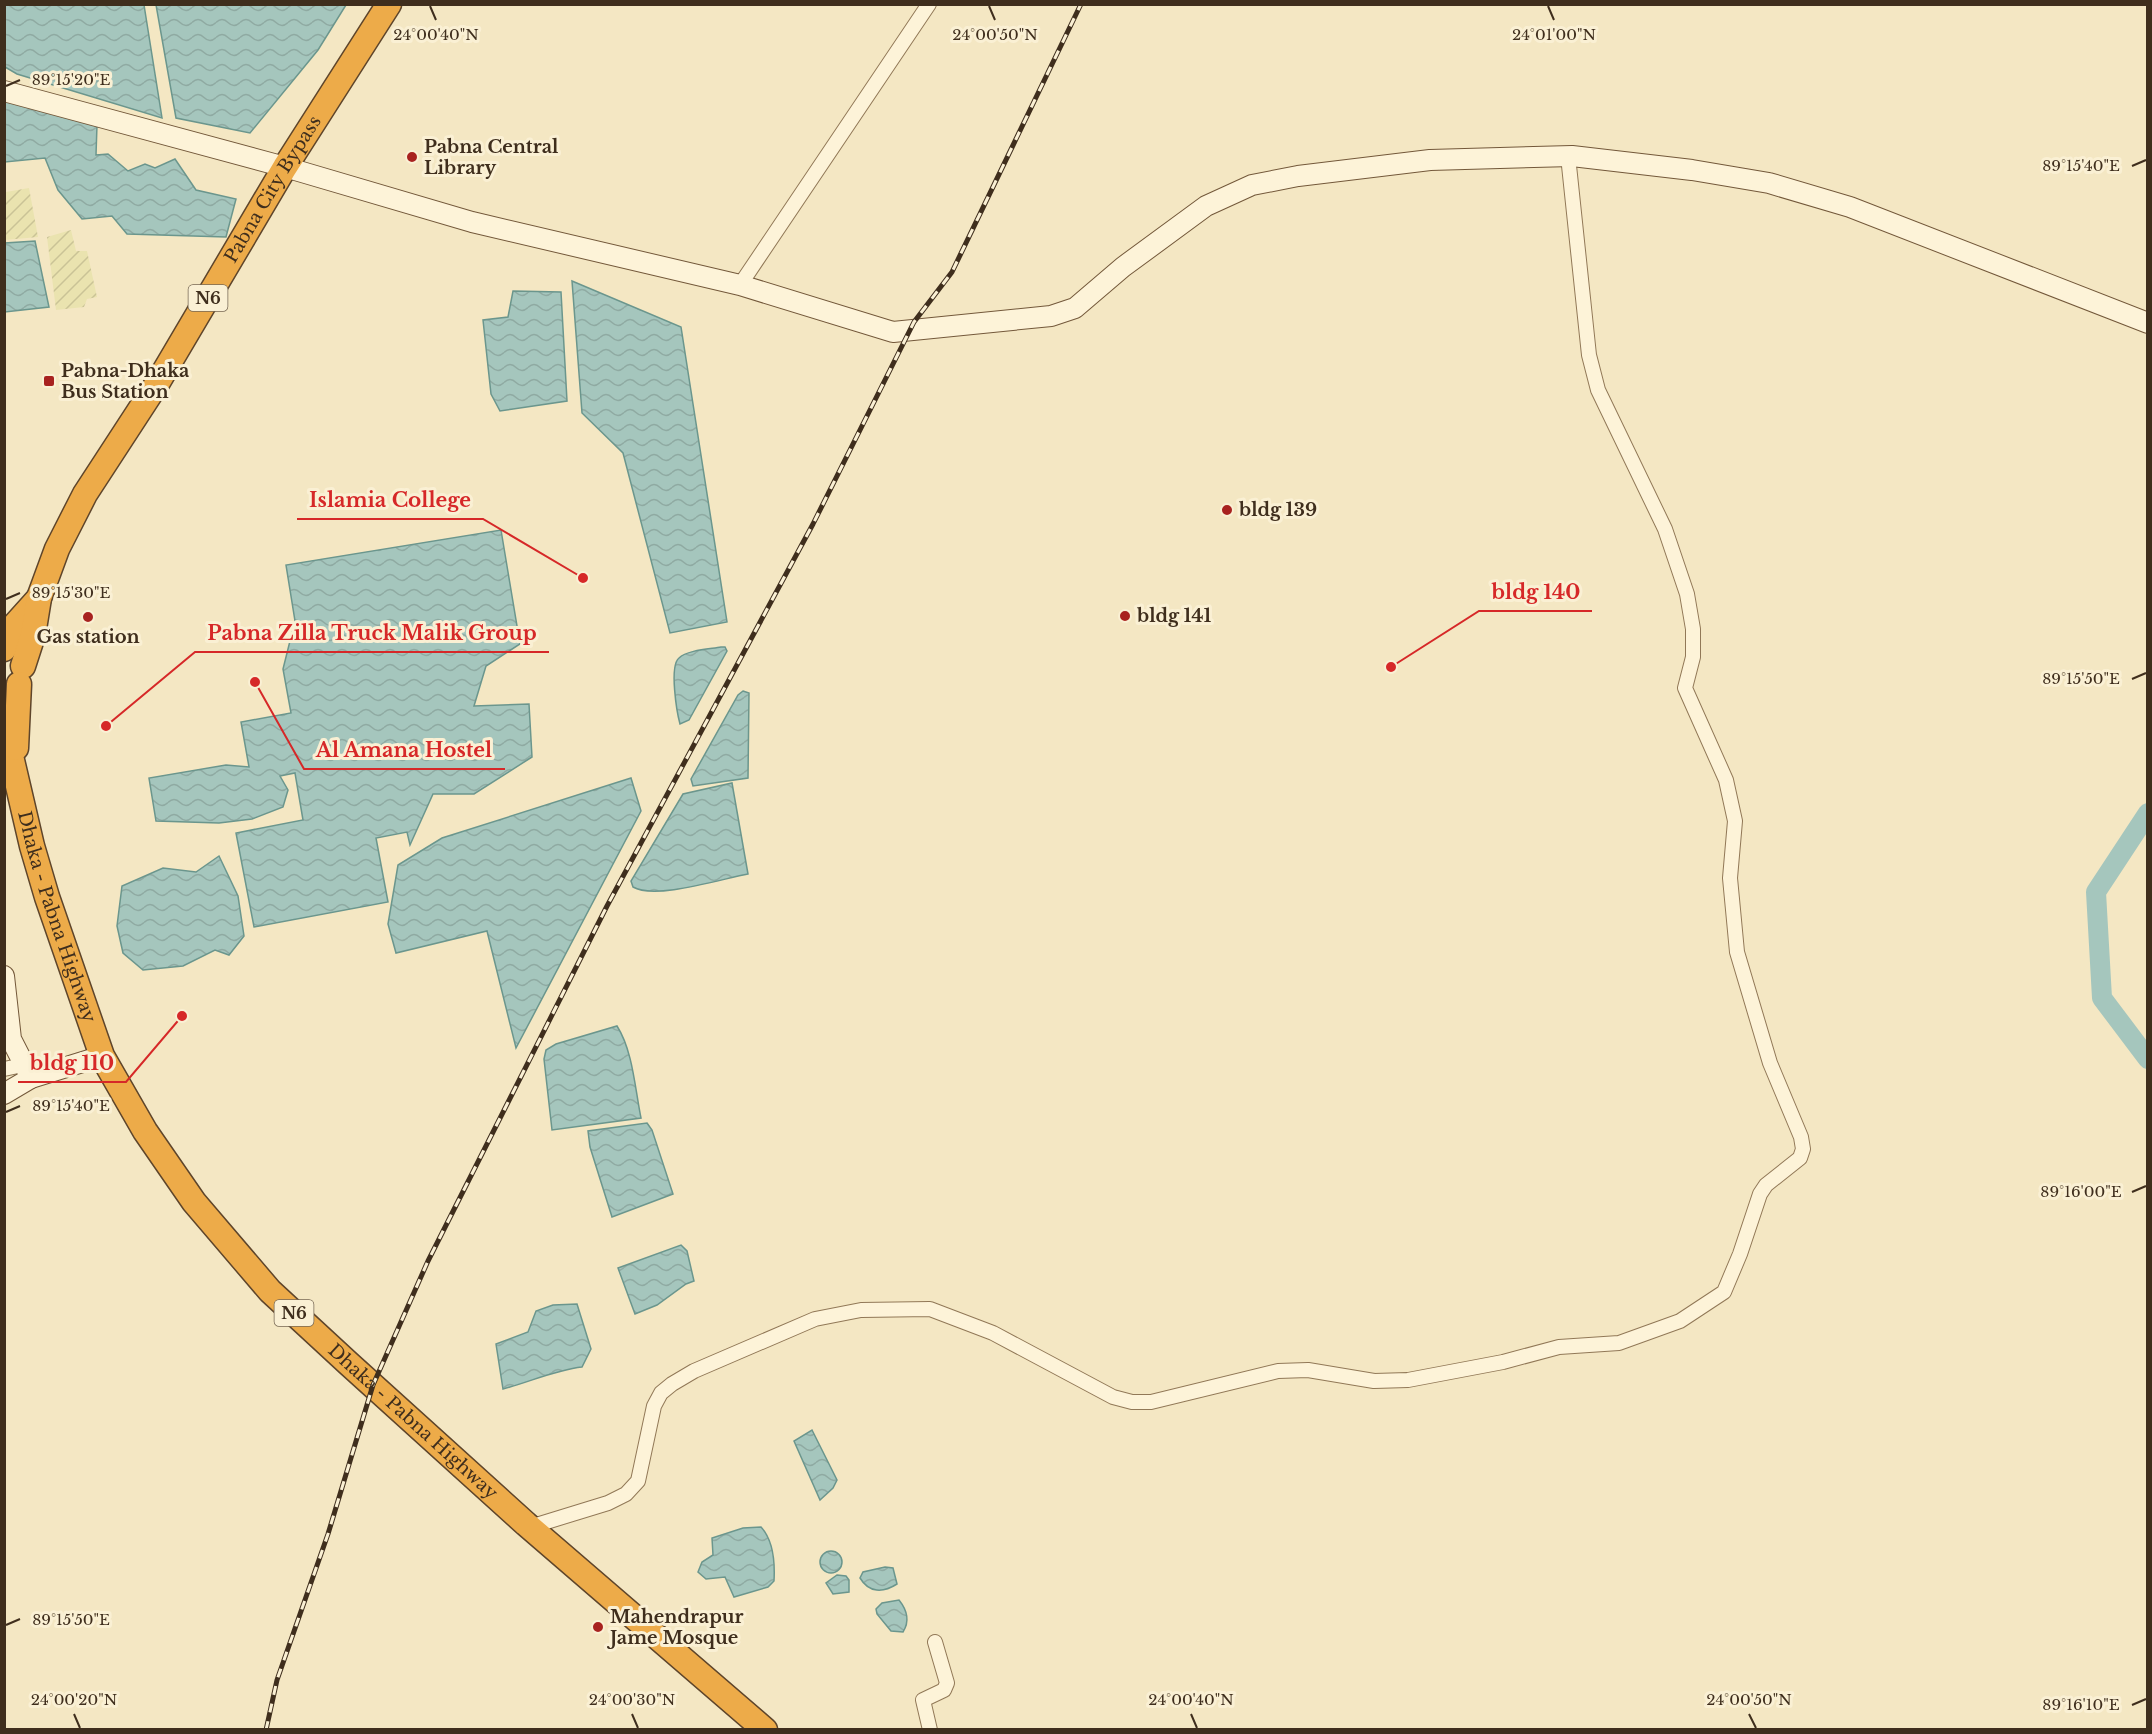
<svg xmlns="http://www.w3.org/2000/svg" width="2152" height="1734" font-family="'Libre Baskerville',serif">
  <defs>
    <pattern id="farmland-furrows" width="10" height="10" patternUnits="userSpaceOnUse" patternTransform="scale(1.5)"><rect width="10" height="10" fill="#eae3af"/><path d="M-1 1l2-2M0 10L10 0M9 11l2-2" fill="none" stroke="#cac396"/></pattern>
    <pattern id="water-waves" width="16" height="10" patternUnits="userSpaceOnUse" patternTransform="scale(1.5)"><rect width="16" height="10" fill="#a5c6bd"/><path d="M0 5q4-4 8 0t8 0" fill="none" stroke="#8faaa2"/></pattern>
  </defs>
  <rect width="100%" height="100%" fill="#f4e7c3"/>
  <g fill="url(#farmland-furrows)">
    <polygon points="29,188 38,237 5,240 6,192"/>
    <polygon points="71,230 76,251 87,251 97,297 87,299 84,307 56,310 47,237"/>
  </g>
  <g fill="url(#water-waves)" stroke="#6b968d" stroke-width="1.5">
    <polygon points="5,4 144,5 162,118 17,74 5,67"/>
    <polygon points="156,5 156,4 346,5 318,50 250,133 176,118"/>
    <polygon points="4,98 97,125 96,155 108,154 128,171 145,164 155,168 175,159 196,190 236,199 226,237 127,234 112,216 82,219 58,190 45,158 5,162"/>
    <polygon points="35,241 49,307 5,312 5,243"/>
    <polygon points="572,281 681,327 727,622 670,633 623,453 582,413"/>
    <polygon points="513,291 561,292 567,401 500,411 491,394 483,320 508,317"/>
    <polygon points="501,530 520,644 486,666 474,706 529,704 532,757 474,794 433,794 410,845 407,832 376,838 388,902 254,927 236,833 303,820 295,773 280,776 288,790 283,807 252,819 219,823 156,821 149,778 226,765 249,767 241,722 291,713 283,669 295,621 286,565"/>
    <path d="M721 647H725L727 651 689 720 680 724C677 713 669 666 679 658 687 650 710 649 721 647Z"/>
    <polygon points="743,691 749,693 748,778 693,786 691,779 738,695"/>
    <polygon points="631,778 641,811 516,1048 487,931 396,953 388,924 398,865 442,838"/>
    <path d="M732 783 748 874C721 879 655 900 633 887L631 881 683 794Z"/>
    <polygon points="219,856 238,896 244,936 229,955 215,950 183,966 143,970 123,953 117,926 122,886 163,868 196,872"/>
    <path d="M617 1026C633 1051 635 1089 641 1118L552 1130 544 1059 546 1050 556 1044Z"/>
    <polygon points="647,1123 652,1130 673,1194 612,1217 590,1147 588,1131"/>
    <polygon points="681,1245 687,1251 694,1281 686,1284 657,1305 635,1314 618,1268"/>
    <path d="M577 1304 591 1349 582 1367C555 1370 530 1382 503 1389L496 1344 528 1332 536 1311 553 1305Z"/>
    <polygon points="812,1430 837,1480 833,1488 820,1500 794,1441"/>
    <path d="M761 1527C773 1540 775 1563 774 1581L768 1587 734 1597 725 1577 706 1579 698 1572 702 1562 713 1555 712 1538 743 1528Z"/>
    <circle cx="831" cy="1562" r="11"/>
    <path d="M885 1567 893 1568 897 1584C883 1593 869 1593 860 1578L863 1572Z"/>
    <polygon points="837,1575 846,1576 849,1580 849,1592 833,1594 826,1583"/>
    <path d="M899 1600C907 1610 910 1621 903 1632L891 1631 877 1614 876 1609 882 1603Z"/>
  </g>
  <g fill="none" stroke-linecap="round" stroke-linejoin="round">
    <polyline stroke="#a5c6bd" stroke-width="20" points="2148,813 2096,892 2102,998 2148,1059"/>
    <g stroke="#917857" stroke-width="16">
      <g id="street">
        <polyline points="740,285 929,4"/>
        <polyline points="4,1069 23,1065"/>
        <polyline points="530,1527 608,1503 626,1494 638,1481 654,1406 661,1393 672,1384 694,1371 815,1319 861,1310 930,1309 993,1333 1113,1397 1132,1402 1151,1402 1278,1371 1308,1370 1374,1381 1408,1380 1503,1362 1559,1347 1619,1343 1680,1321 1724,1292 1740,1254 1760,1194 1766,1185 1800,1158 1803,1149 1801,1137 1770,1063 1737,952 1730,878 1735,821 1726,780 1685,688 1693,657 1693,629 1687,594 1665,529 1598,390 1589,355 1568,156"/>
        <polyline points="930,1730 923,1700 944,1690 947,1683 935,1642"/>
      </g>
    </g>
    <g stroke="#73583a" stroke-width="22">
      <g id="secondary">
        <polyline points="4,91 285,167 472,222 740,285 893,332 1051,316 1075,308 1123,267 1206,206 1252,185 1298,176 1430,160 1572,156 1692,170 1769,183 1850,207 2148,323"/>
        <polyline points="4,976 11,1039 31,1078 4,1094"/>
        <polyline points="31,1078 102,1056"/>
      </g>
    </g>
    <g stroke="#5e452b" stroke-width="27">
      <g id="highway">
        <polyline points="4,649 12,628 39,598"/>
        <path id="s1" d="M23 666 33 635 39 598 57 549 85 494 158 382 285 167 389 4"/>
        <path id="s2" d="M4 726 32 846 47 897 102 1056 145 1131 194 1202 270 1291 348 1363 526 1524 765 1730"/>
        <polyline points="16,748 19,684"/>
      </g>
    </g>
    <use href="#street" stroke="#fdf3d8" stroke-width="14"/>
    <use href="#secondary" stroke="#fdf3d8" stroke-width="20"/>
    <use href="#highway" stroke="#edab49" stroke-width="24"/>
    <g stroke="#3f2e1d" stroke-width="5">
      <polyline id="rail" points="266,1730 277,1680 328,1534 373,1385 428,1261 607,906 813,524 914,322 952,272 1081,4"/>
    </g>
    <use href="#rail" stroke="#faf0d4" stroke-width="3" stroke-dasharray="9" stroke-linecap="butt"/>
  </g>
  <path fill="none" stroke="#3f2e1d" stroke-width="2" d="M430 6 436 20M989 6 995 20M1548 6 1554 20M6 86 20 80M2132 166 2146 160M6 599 20 593M2132 679 2146 673M6 1112 20 1106M2132 1192 2146 1186M6 1625 20 1619M2132 1705 2146 1699M74 1714 80 1728M632 1714 638 1728M1191 1714 1197 1728M1749 1714 1756 1728"/>
  <g fill="#a8221f" stroke="#faf0d4" stroke-width="2">
    <circle cx="412" cy="157" r="6"/>
    <rect x="43" y="375" width="12" height="12" rx="3"/>
    <circle cx="1227" cy="510" r="6"/>
    <circle cx="1125" cy="616" r="6"/>
    <circle cx="88" cy="617" r="6"/>
    <circle cx="598" cy="1627" r="6"/>
  </g>
  <g text-anchor="middle" stroke-width="6" stroke-linejoin="round" paint-order="stroke">
    <g fill="#faf0d4" stroke="#776854" stroke-width="1.5">
      <rect x="188.5" y="285" width="39" height="26" rx="4.5"/>
      <rect x="274.5" y="1300" width="39" height="26" rx="4.5"/>
    </g>
    <g font-size="16" font-weight="bold" fill="#3f2e1d">
      <text x="208" y="304">N6</text>
      <text x="294" y="1319">N6</text>
    </g>
    <g font-size="18" font-weight="bold" fill="#3f2e1d" stroke="#faf0d4" text-anchor="start">
      <text x="424" y="153">Pabna Central<tspan x="424" dy="21">Library</tspan></text>
      <text x="61" y="377">Pabna-Dhaka<tspan x="61" dy="21">Bus Station</tspan></text>
      <text x="1239" y="516">bldg 139</text>
      <text x="1137" y="622">bldg 141</text>
      <text x="88" y="643" text-anchor="middle">Gas station</text>
      <text x="610" y="1623">Mahendrapur<tspan x="610" dy="21">Jame Mosque</tspan></text>
    </g>
    <g font-size="18" fill="#3f2e1d" stroke="#faf0d4">
      <text dy="6" stroke="none"><textPath href="#s1" startOffset="542">Pabna City Bypass</textPath></text>
      <text dy="6" stroke="none"><textPath href="#s2" startOffset="198">Dhaka - Pabna Highway</textPath></text>
      <text dy="6" stroke="none"><textPath href="#s2" startOffset="828">Dhaka - Pabna Highway</textPath></text>
    </g>
  </g>
  <g font-size="15" text-anchor="middle" fill="#3f2e1d" stroke="#faf0d4" stroke-width="6" stroke-linejoin="round" paint-order="stroke">
    <text x="436" y="40">24°00'40"N</text>
    <text x="1554" y="40">24°01'00"N</text>
    <text x="995" y="40">24°00'50"N</text>
    <text x="71" y="85">89°15'20"E</text>
    <text x="2081" y="171">89°15'40"E</text>
    <text x="71" y="598">89°15'30"E</text>
    <text x="2081" y="684">89°15'50"E</text>
    <text x="71" y="1111">89°15'40"E</text>
    <text x="2081" y="1197">89°16'00"E</text>
    <text x="71" y="1625">89°15'50"E</text>
    <text x="74" y="1705">24°00'20"N</text>
    <text x="632" y="1705">24°00'30"N</text>
    <text x="1191" y="1705">24°00'40"N</text>
    <text x="1749" y="1705">24°00'50"N</text>
    <text x="2081" y="1710">89°16'10"E</text>
  </g>
  <path fill="none" stroke="#d62828" stroke-width="2" d="M583 578L483 519H297M1391 667L1479 611H1592M106 726L195 652H549M255 682L304 769H505M182 1016L126 1082H18"/>
  <g fill="#d62828" stroke="#faf0d4" stroke-width="2">
    <circle cx="583" cy="578" r="6"/>
    <circle cx="1391" cy="667" r="6"/>
    <circle cx="106" cy="726" r="6"/>
    <circle cx="255" cy="682" r="6"/>
    <circle cx="182" cy="1016" r="6"/>
  </g>
  <g font-size="20" text-anchor="middle" font-weight="bold" fill="#d62828" stroke="#faf0d4" stroke-width="6" stroke-linejoin="round" paint-order="stroke">
    <text x="390" y="507">Islamia College</text>
    <text x="1536" y="599">bldg 140</text>
    <text x="372" y="640">Pabna Zilla Truck Malik Group</text>
    <text x="404" y="757">Al Amana Hostel</text>
    <text x="72" y="1070">bldg 110</text>
  </g>
  <rect width="2152" height="1734" fill="none" stroke="#3f2e1d" stroke-width="12"/>
</svg>
